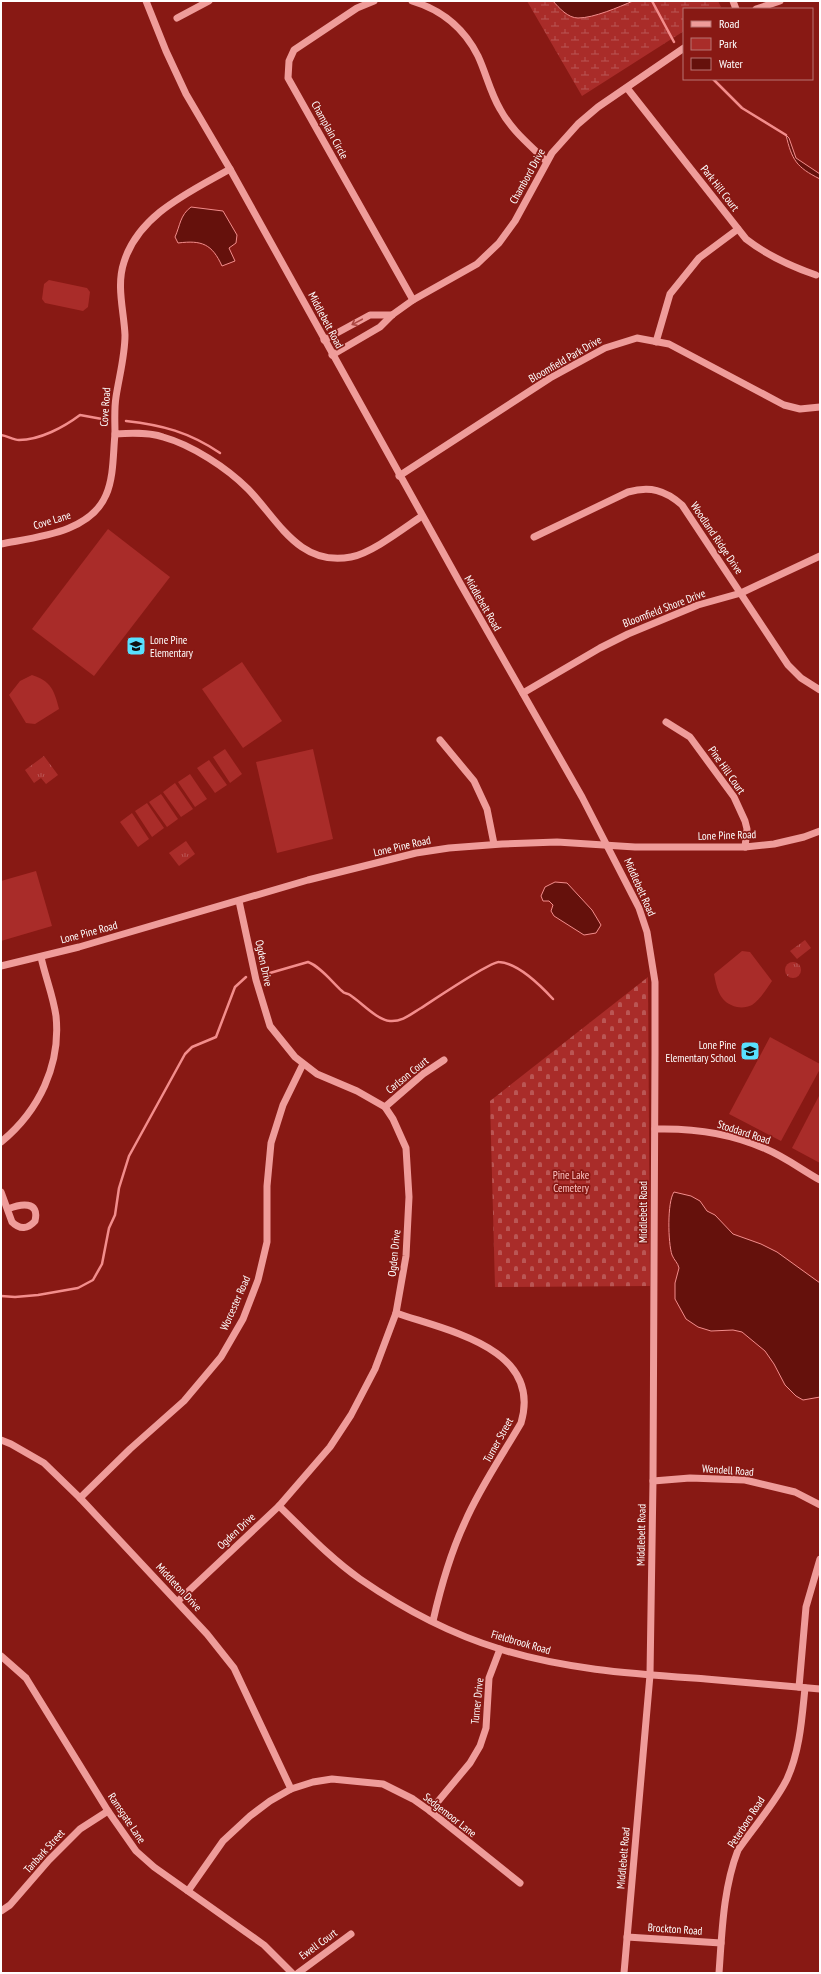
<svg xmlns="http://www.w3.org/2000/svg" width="821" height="1974" font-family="'PT Sans Narrow',sans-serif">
  <defs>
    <pattern id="wetland-marsh" width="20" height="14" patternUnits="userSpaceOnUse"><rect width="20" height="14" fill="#a92c29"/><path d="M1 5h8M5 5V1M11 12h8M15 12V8" fill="none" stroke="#ba5654"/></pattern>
    <pattern id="cemetery-stones" width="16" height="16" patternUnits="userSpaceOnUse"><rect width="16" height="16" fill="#a92c29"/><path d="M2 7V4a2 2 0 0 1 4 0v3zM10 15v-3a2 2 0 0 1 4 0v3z" fill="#ba5654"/></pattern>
    <pattern id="park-tufts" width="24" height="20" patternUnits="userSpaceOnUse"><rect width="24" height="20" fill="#a92c29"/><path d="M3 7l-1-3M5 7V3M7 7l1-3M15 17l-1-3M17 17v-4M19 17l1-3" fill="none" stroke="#ba5654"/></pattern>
  </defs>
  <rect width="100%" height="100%" fill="#881914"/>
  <g fill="#a92c29">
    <polygon points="49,280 87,288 90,292 88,307 83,311 45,303 42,299 44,284"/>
    <polygon points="108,529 170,577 94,676 32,629"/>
    <polygon points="242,662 282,721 243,748 202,689"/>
    <path d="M32 675C51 681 54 690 59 709L35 724 26 723 9 695 20 681Z"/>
    <polygon points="225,749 242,774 230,783 213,757"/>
    <polygon points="313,749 333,839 277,853 256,762"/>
    <polygon points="209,760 227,785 215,793 197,768"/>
    <polygon points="190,774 207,799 195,807 178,782"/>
    <polygon points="175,783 193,809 181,817 163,792"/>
    <polygon points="161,794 178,819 167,827 149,802"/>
    <polygon points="147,803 164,828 152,837 135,811"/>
    <polygon points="132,813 149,839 138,847 120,822"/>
    <polygon points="36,871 52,926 1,941 1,881"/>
    <path d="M742 951 750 952 772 981C767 988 760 1000 752 1005 748 1007 742 1008 737 1007 720 1003 717 990 714 974Z"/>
    <polygon points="770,1037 820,1064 820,1069 781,1141 729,1114"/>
    <polygon points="820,1094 820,1163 792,1148"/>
  </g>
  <polygon fill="url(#wetland-marsh)" points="527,1 553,1 562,12 594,14 633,1 718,1 721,7 718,9 684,9 684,31 582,96"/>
  <polygon fill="url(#cemetery-stones)" points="648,977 650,1286 495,1287 490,1101"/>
  <g fill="url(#park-tufts)">
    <polygon points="44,756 58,775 46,784 41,778 34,783 25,770"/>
    <polygon points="186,841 195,854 179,866 169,853"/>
    <polygon points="805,940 811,948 797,959 790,951"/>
    <circle cx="793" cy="970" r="8"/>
  </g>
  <g fill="#65110c" stroke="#f38d8c">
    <path d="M553 1H633C619 7 594 18 578 18 568 18 559 8 553 1Z"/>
    <path d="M786 135 789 138 796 158 820 174V179C796 167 792 160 786 135Z"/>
    <path d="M191 207 223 211 237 235 236 243 229 248 235 261 222 266C212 244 202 240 178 243L175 237C180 226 180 215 191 207Z"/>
    <polygon points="555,882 567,883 592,910 601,925 596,933 584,935 554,916 551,911 553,905 549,901 543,901 541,896 545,887"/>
    <path d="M674 1192 691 1196 700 1201 707 1211 715 1215 733 1234 761 1244 777 1252 820 1283V1397L803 1400 796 1396 785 1385 774 1364 765 1351 742 1332 733 1330 711 1331 698 1327 686 1319 675 1299V1283L679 1268C678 1263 674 1260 672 1255 668 1243 667 1202 674 1192Z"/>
  </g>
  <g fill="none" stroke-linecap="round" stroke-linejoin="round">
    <g stroke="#f38d8c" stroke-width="2.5">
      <polyline points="652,1 674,42"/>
      <polyline points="713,79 742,108 786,135"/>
      <path d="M126 421C162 425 189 432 220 453"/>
      <path d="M1 435C8 436 13 440 19 440 40 440 64 427 80 415L102 419"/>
      <path d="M263 975 308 962C321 967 332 982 342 991 344 994 347 993 350 995 361 1002 377 1020 390 1021 402 1022 411 1014 421 1008 432 1001 491 961 499 962 518 963 541 986 553 999"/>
      <polyline points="1,1296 15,1297 38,1295 78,1288 93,1280 102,1264 109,1228 115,1215 119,1188 129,1156 185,1054 192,1047 216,1037 235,987 246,977"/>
    </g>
    <g stroke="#ef9c9a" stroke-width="7">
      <polyline points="146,1 166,51 186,94 230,169 460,583 582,797 639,908 647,932 655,982 655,1054 653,1481 650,1675 624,1973"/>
      <polyline points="374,1 357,8 294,50 289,61 288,78 413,300"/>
      <path d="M412 1C442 10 464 28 478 56 486 73 490 92 500 109 511 130 530 145 546 161"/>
      <polyline points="733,1 736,9"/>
      <polyline points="756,9 780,1"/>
      <polyline points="177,18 209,1"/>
      <path d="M627 88 746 239C768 256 790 266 816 275"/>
      <path d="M230 169C190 192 139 214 124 262 116 286 124 311 125 335 125 356 119 377 116 397 114 409 115 422 115 434 130 433 148 432 163 437 192 445 227 468 248 489 278 520 299 567 351 557 372 553 404 528 422 516"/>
      <polyline points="324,340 370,315 392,315"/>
      <polyline points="656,342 670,294 699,258 738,229"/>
      <polyline points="332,355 380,327 392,315 413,300 477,264 499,243 515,221 552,153 578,124 598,107 684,48"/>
      <polyline points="399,476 550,378 605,348 637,338 669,344 784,405 800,409 820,407"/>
      <path d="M534 537 628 492C650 486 665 490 682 505L788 665 801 678 820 690"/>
      <path d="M1 544C36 537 90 533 106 495 114 477 113 453 115 434"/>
      <polyline points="523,693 600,648 628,634 698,605 741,593 820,556"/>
      <polyline points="666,722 690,737 734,797 745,821 747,829 745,847"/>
      <polyline points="440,740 474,781 487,809 494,844"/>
      <polyline points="1,966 79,947 308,880 416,853 449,848 502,844 557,842 635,847 745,847 774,844 804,837 820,831"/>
      <polyline points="385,1107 423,1074 444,1060"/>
      <path d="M655 1129C693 1128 731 1133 766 1149 785 1157 802 1170 820 1180"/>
      <path d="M1 1142C39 1111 61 1065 56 1016 53 995 45 976 41 957"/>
      <path d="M1 1192 12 1222C20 1230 28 1229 35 1221 40 1200 20 1204 8 1209"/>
      <path d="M396 1313C448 1331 543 1348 521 1423 503 1454 479 1489 465 1522 450 1554 441 1586 433 1621"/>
      <polyline points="1,1440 11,1444 44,1463 80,1498 207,1634 234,1668 291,1789"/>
      <polyline points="653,1481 690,1478 745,1480 795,1492 820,1505"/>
      <polyline points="80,1498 130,1449 184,1401 221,1357 243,1319 258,1280 267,1242 267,1186 271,1143 283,1105 303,1064"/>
      <path d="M279 1506C305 1531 330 1558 360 1579 402 1608 451 1634 500 1649 566 1670 637 1674 706 1679 744 1682 782 1686 820 1689"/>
      <polyline points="178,1601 279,1506 330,1447 351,1415 375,1369 396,1313 406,1256 409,1197 406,1148 393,1119 385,1107 357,1091 317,1074 295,1057 270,1026 256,980 239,901"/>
      <polyline points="1,1656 26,1678 108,1811 136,1851 154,1867 264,1945 292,1973"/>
      <polyline points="799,1687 806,1607 820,1559"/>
      <polyline points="430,1811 470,1763 480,1746 486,1728 489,1678 500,1649"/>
      <polyline points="188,1891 223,1841 250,1816 270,1801 291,1789 313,1782 332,1779 383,1784 413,1799 430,1811 520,1883"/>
      <polyline points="1,1911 10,1905 49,1860 80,1829 108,1811"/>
      <polyline points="627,1937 721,1943"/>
      <polyline points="298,1973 351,1934"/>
      <path d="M719 1973C722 1932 723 1889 738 1850 753 1828 776 1802 787 1779 800 1751 802 1717 805 1688"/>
    </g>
  </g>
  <defs><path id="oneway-shaft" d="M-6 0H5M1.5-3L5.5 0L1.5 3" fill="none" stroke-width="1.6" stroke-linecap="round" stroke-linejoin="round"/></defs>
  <use stroke="#ac4743" href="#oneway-shaft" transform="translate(357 322) rotate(152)"/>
  <defs>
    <g id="school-square" transform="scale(1)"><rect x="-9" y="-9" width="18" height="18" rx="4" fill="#58e0ff" stroke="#881914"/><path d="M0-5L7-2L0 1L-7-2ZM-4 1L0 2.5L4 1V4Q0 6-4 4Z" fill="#111"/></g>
  </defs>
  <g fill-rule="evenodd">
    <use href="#school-square" x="136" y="646"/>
    <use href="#school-square" x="750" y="1051"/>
  </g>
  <g text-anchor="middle" stroke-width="3.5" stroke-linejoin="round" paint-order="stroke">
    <g font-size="11" fill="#fff" stroke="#881914">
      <text transform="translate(330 130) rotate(61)" y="4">Champlain Circle</text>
      <text transform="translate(527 176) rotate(-61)" y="4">Chambord Drive</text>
      <text transform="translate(720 188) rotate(52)" y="4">Park Hill Court</text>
      <text transform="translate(326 320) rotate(62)" y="4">Middlebelt Road</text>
      <text transform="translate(565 359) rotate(-30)" y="4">Bloomfield Park Drive</text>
      <text transform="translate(105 407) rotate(-86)" y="4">Cove Road</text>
      <text transform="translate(52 520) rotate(-17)" y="4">Cove Lane</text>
      <text transform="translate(717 538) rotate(56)" y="4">Woodland Ridge Drive</text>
      <text transform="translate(483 603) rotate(60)" y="4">Middlebelt Road</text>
      <text transform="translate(664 608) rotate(-21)" y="4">Bloomfield Shore Drive</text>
      <text transform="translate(727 770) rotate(55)" y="4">Pine Hill Court</text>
      <text transform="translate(727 835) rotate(-2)" y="4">Lone Pine Road</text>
      <text transform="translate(402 846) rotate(-13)" y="4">Lone Pine Road</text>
      <text transform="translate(640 887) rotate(66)" y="4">Middlebelt Road</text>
      <text transform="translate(89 932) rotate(-15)" y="4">Lone Pine Road</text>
      <text transform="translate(264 963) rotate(78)" y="4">Ogden Drive</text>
      <text transform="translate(407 1075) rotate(-39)" y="4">Carlson Court</text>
      <text transform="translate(744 1132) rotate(18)" y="4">Stoddard Road</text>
      <text transform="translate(643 1212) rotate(-90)" y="4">Middlebelt Road</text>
      <text transform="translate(394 1253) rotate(-84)" y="4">Ogden Drive</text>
      <text transform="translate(235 1303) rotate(-66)" y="4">Worcester Road</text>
      <text transform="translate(498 1440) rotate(-61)" y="4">Turner Street</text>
      <text transform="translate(728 1470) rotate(4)" y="4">Wendell Road</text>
      <text transform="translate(236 1531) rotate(-43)" y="4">Ogden Drive</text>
      <text transform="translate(641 1535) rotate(-89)" y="4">Middlebelt Road</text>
      <text transform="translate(179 1587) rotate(47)" y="4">Middleton Drive</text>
      <text transform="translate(521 1642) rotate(16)" y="4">Fieldbrook Road</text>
      <text transform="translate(477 1701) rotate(-84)" y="4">Turner Drive</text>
      <text transform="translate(450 1815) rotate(38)" y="4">Sedgemoor Lane</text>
      <text transform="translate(127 1818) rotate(56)" y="4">Ramsgate Lane</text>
      <text transform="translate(746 1822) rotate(-57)" y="4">Peterboro Road</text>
      <text transform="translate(44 1851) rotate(-48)" y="4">Tanbark Street</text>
      <text transform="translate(623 1858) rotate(-85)" y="4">Middlebelt Road</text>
      <text transform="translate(675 1929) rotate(4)" y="4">Brockton Road</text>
      <text transform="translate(318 1944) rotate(-36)" y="4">Ewell Court</text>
    </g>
    <g font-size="11" fill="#fff" stroke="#881914" text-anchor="start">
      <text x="150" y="644">Lone Pine<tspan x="150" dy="13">Elementary</tspan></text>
      <text x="736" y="1049" text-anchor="end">Lone Pine<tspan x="736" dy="13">Elementary School</tspan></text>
    </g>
    <g font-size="11" fill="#fbc1c0" stroke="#881914">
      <text x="571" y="1179">Pine Lake<tspan x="571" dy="13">Cemetery</tspan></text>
    </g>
  </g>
  <rect width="821" height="1974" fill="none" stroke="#ffffff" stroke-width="4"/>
  <rect x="683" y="8" width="130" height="72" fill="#881914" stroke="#b87572"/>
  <rect x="691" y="21" width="20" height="6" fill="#ef9c9a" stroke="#b87572"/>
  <text x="719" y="28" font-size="12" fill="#ffffff">Road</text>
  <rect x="691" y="38" width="20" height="12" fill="#a92c29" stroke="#b87572"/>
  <text x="719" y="48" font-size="12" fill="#ffffff">Park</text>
  <rect x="691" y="58" width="20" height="12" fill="#65110c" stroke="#b87572"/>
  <text x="719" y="68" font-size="12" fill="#ffffff">Water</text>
</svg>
